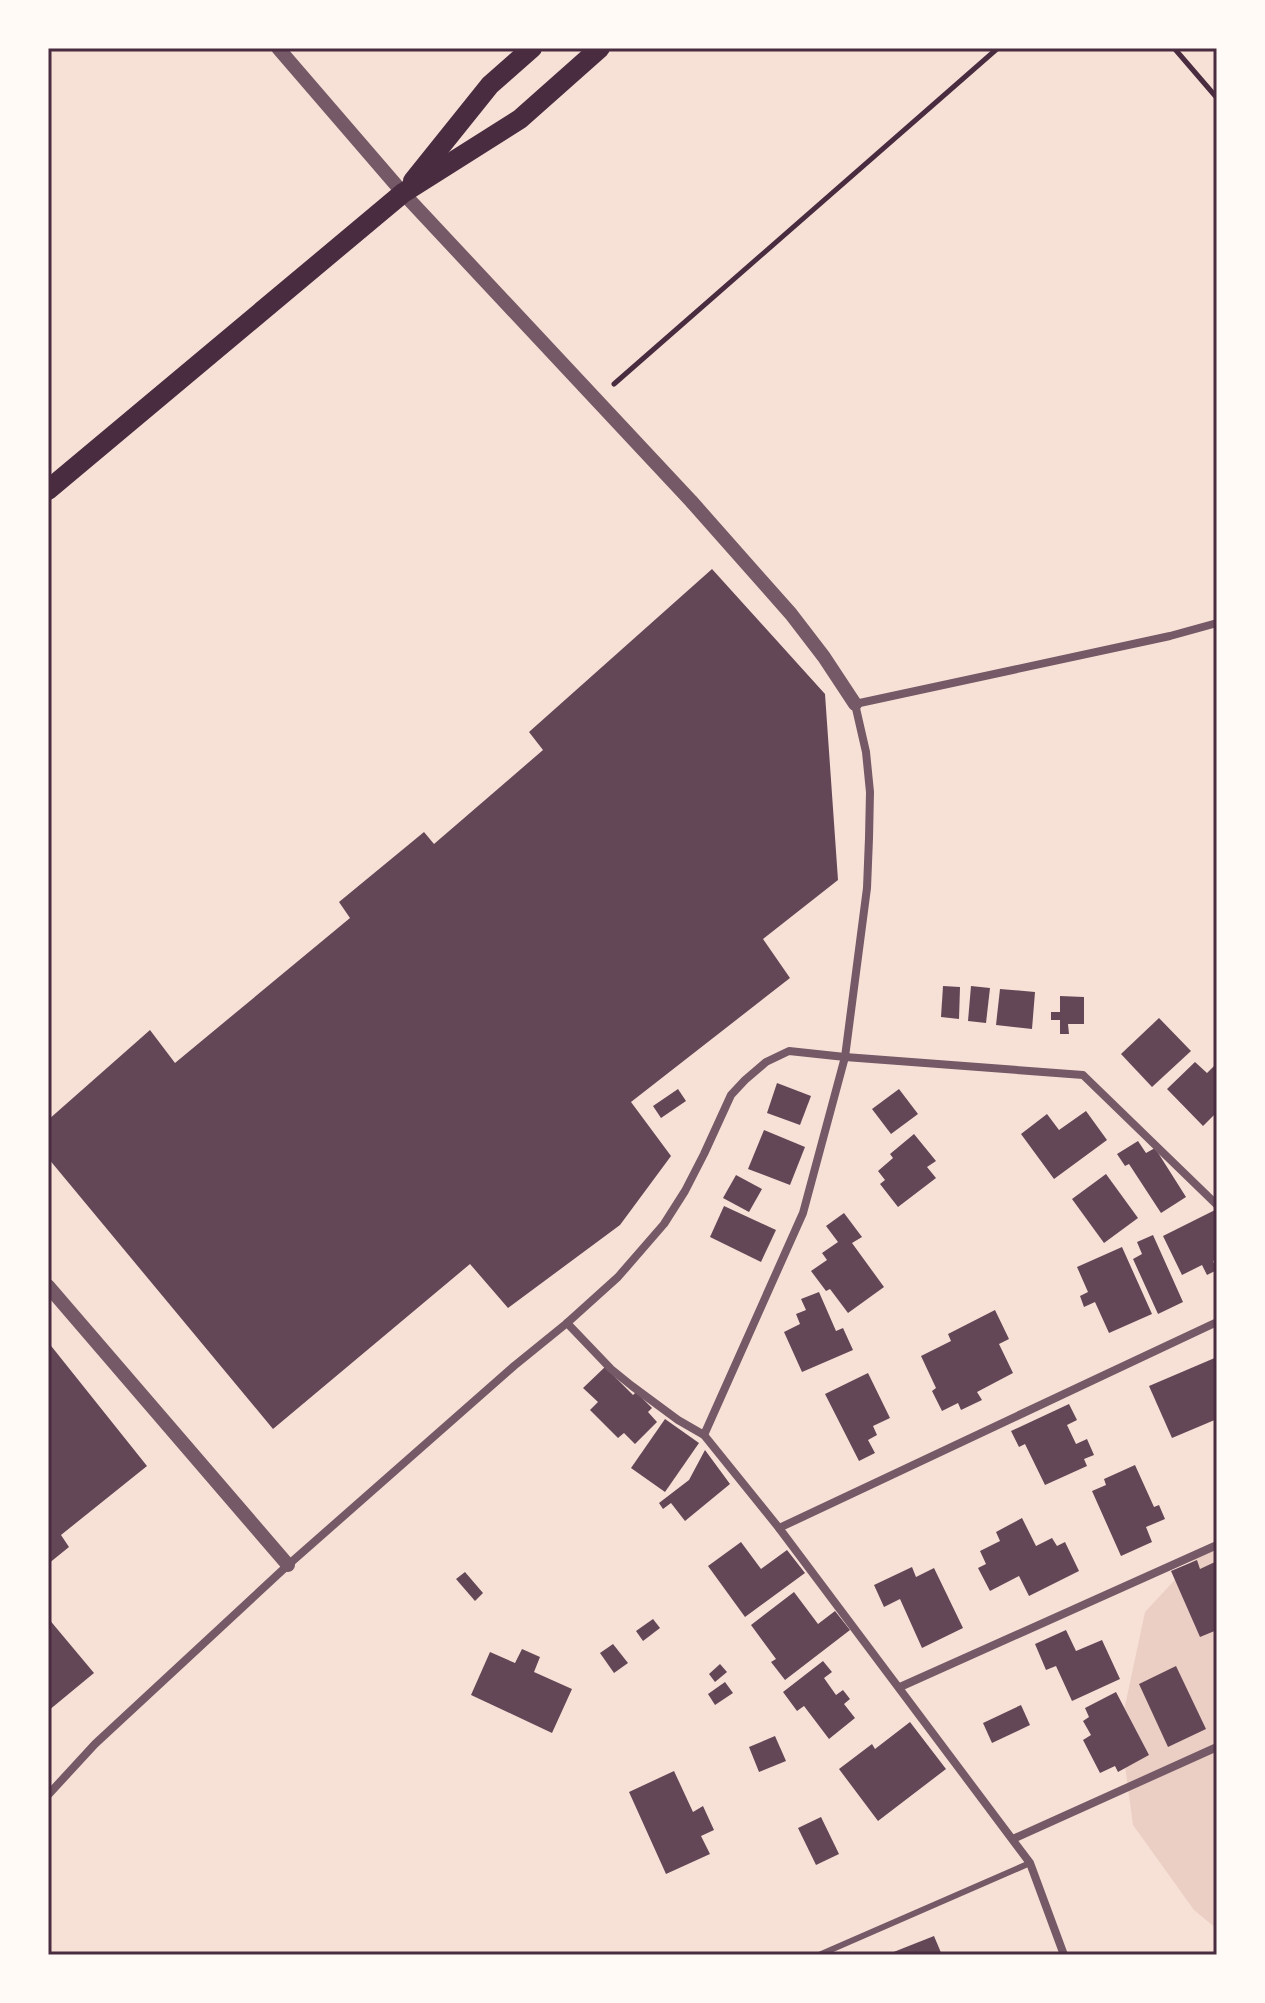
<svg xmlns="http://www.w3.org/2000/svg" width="1265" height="2003" font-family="'Archivo Narrow',sans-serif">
  <rect width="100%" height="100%" fill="#f7e1d7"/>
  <polygon fill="#ebcfc5" points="1217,1545 1217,1929 1194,1910 1133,1825 1120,1729 1145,1612 1198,1555"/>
  <g fill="#644757">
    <polygon points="712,569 825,694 838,880 763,939 790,978 631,1102 671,1156 620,1225 508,1308 470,1264 273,1429 48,1158 48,1120 150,1030 175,1063 350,918 339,902 424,832 434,844 543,750 529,732"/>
    <polygon points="943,986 960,987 959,1019 941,1017"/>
    <polygon points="971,986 990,988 986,1023 968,1021"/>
    <polygon points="1000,989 1035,992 1032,1029 996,1025"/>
    <polygon points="1060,996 1084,997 1084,1024 1068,1024 1069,1034 1060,1034 1060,1020 1051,1020 1051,1012 1060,1012"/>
    <polygon points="1159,1018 1191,1051 1152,1087 1121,1054"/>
    <polygon points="1195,1062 1207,1073 1217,1063 1217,1112 1203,1126 1167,1089"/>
    <polygon points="777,1083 811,1096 800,1125 767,1113"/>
    <polygon points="678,1089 686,1101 661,1118 653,1106"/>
    <polygon points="899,1089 918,1114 891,1134 872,1109"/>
    <polygon points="1086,1111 1107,1140 1054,1179 1021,1134 1047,1114 1059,1130"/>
    <polygon points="764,1130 805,1147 790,1185 748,1169"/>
    <polygon points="914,1134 936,1161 927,1167 936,1178 898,1207 880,1184 885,1180 878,1171 893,1158 890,1154"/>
    <polygon points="1138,1141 1146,1153 1155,1148 1186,1197 1161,1213 1129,1164 1125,1166 1117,1154"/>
    <polygon points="1106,1174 1138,1218 1104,1243 1072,1199"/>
    <polygon points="736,1175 762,1189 749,1212 723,1198"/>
    <polygon points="724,1206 776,1230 761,1262 710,1237"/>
    <polygon points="1217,1209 1217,1259 1213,1261 1217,1270 1207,1275 1202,1265 1182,1275 1163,1236"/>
    <polygon points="844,1213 862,1237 852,1243 884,1287 848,1313 830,1289 826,1291 811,1271 827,1260 822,1253 838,1242 826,1226"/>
    <polygon points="1153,1235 1183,1302 1158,1314 1133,1259 1142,1254 1137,1242"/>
    <polygon points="1122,1247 1152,1314 1109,1333 1095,1302 1084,1307 1080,1296 1088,1292 1077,1267"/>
    <polygon points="819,1292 836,1331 843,1328 853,1350 802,1372 784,1332 800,1324 796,1314 806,1310 801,1299"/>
    <polygon points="995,1310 1009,1339 999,1344 1013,1373 977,1392 982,1400 961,1410 958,1403 942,1411 932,1391 936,1388 921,1356 951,1341 948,1334"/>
    <polygon points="48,1342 147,1466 61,1535 69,1547 48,1564"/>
    <polygon points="1217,1357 1217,1419 1172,1438 1149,1386"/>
    <polygon points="605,1367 633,1395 636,1392 652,1408 648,1412 657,1422 635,1444 624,1433 618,1438 590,1410 598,1402 583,1388"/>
    <polygon points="868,1373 890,1418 873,1426 877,1435 868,1440 875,1453 859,1461 825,1394"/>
    <polygon points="1069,1404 1077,1420 1067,1425 1076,1444 1087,1439 1094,1455 1084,1459 1087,1466 1045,1485 1025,1444 1019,1447 1011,1431"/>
    <polygon points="665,1419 699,1443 665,1492 631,1468"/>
    <polygon points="705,1450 730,1484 685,1521 671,1503 663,1509 659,1503 689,1480"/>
    <polygon points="1135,1465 1154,1507 1159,1505 1165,1519 1146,1527 1152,1542 1121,1556 1092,1491 1106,1485 1104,1479"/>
    <polygon points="1022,1518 1036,1546 1052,1538 1057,1546 1065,1542 1079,1571 1029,1596 1019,1576 990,1591 978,1568 986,1564 980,1551 1000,1541 996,1532"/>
    <polygon points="741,1542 761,1569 787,1550 805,1573 745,1617 708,1566"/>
    <polygon points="1197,1560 1200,1569 1217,1561 1217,1630 1200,1637 1171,1571"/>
    <polygon points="912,1567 916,1577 934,1568 963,1628 922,1648 900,1599 884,1607 874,1585"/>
    <polygon points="465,1572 483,1593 475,1601 456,1579"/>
    <polygon points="794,1592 818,1624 835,1611 850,1630 785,1680 771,1662 776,1659 751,1625"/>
    <polygon points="48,1618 94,1673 48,1711"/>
    <polygon points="653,1619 660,1628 643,1641 636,1631"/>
    <polygon points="1066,1630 1076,1651 1102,1640 1120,1679 1072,1701 1056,1666 1046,1670 1035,1644"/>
    <polygon points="613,1644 628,1663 614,1673 600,1653"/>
    <polygon points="522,1649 540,1657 534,1672 572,1689 552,1733 471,1695 490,1652 515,1663"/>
    <polygon points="823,1661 832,1672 824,1678 836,1695 843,1690 850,1699 844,1704 855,1718 829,1739 804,1706 797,1711 783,1692"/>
    <polygon points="720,1664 727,1672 715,1682 709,1674"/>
    <polygon points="1176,1666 1206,1729 1168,1747 1139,1684"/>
    <polygon points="725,1682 733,1693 715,1705 708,1694"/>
    <polygon points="1116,1692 1149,1755 1118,1772 1115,1766 1100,1773 1083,1740 1091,1735 1083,1721 1089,1717 1085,1708"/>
    <polygon points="1021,1705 1030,1725 992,1743 983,1723"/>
    <polygon points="910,1722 946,1769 878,1821 839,1769 872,1744 875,1749"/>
    <polygon points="775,1736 786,1761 759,1772 749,1747"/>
    <polygon points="674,1771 693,1812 703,1806 714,1830 701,1836 710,1854 666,1874 629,1792"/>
    <polygon points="821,1817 839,1854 816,1865 798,1828"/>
    <polygon points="934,1936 942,1955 886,1955"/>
  </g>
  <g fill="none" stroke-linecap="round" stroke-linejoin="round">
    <g stroke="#4a2c40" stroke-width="5">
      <polyline points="1174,48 1217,98"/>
      <polyline points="614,384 998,48"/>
    </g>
    <polyline stroke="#755966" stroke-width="6" points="819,1955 1030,1863"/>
    <g stroke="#755966" stroke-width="8">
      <polyline points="567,1323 611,1369 632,1386 678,1420 704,1435 779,1528 1030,1863 1064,1955"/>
      <polyline points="704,1435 803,1213 845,1057 867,888 869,838 870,792 866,752 855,704 1170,636 1217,623"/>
      <polyline points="779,1528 1217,1322"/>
      <polyline points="900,1687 1217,1545"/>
      <polyline points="48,1795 95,1744 288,1565 514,1366 567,1323 618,1277 664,1224 685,1191 704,1154 731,1095 745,1080 766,1062 789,1051 845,1057 1083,1075 1217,1205"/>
      <polyline points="1013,1839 1217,1747"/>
    </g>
    <g stroke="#755966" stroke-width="14">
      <polyline points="278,48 403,193 691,501 791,614 824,657 855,704"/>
      <polyline points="48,1286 288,1565"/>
    </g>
    <g stroke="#4a2c40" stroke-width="20">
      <polyline points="413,181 490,85 532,48"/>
      <polyline points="48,490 403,193 520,119 600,48"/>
    </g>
  </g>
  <rect width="1265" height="2003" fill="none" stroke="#fffaf5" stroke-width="100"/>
  <rect x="50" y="50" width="1165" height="1903" fill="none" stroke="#4a2c40" stroke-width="3"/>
</svg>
